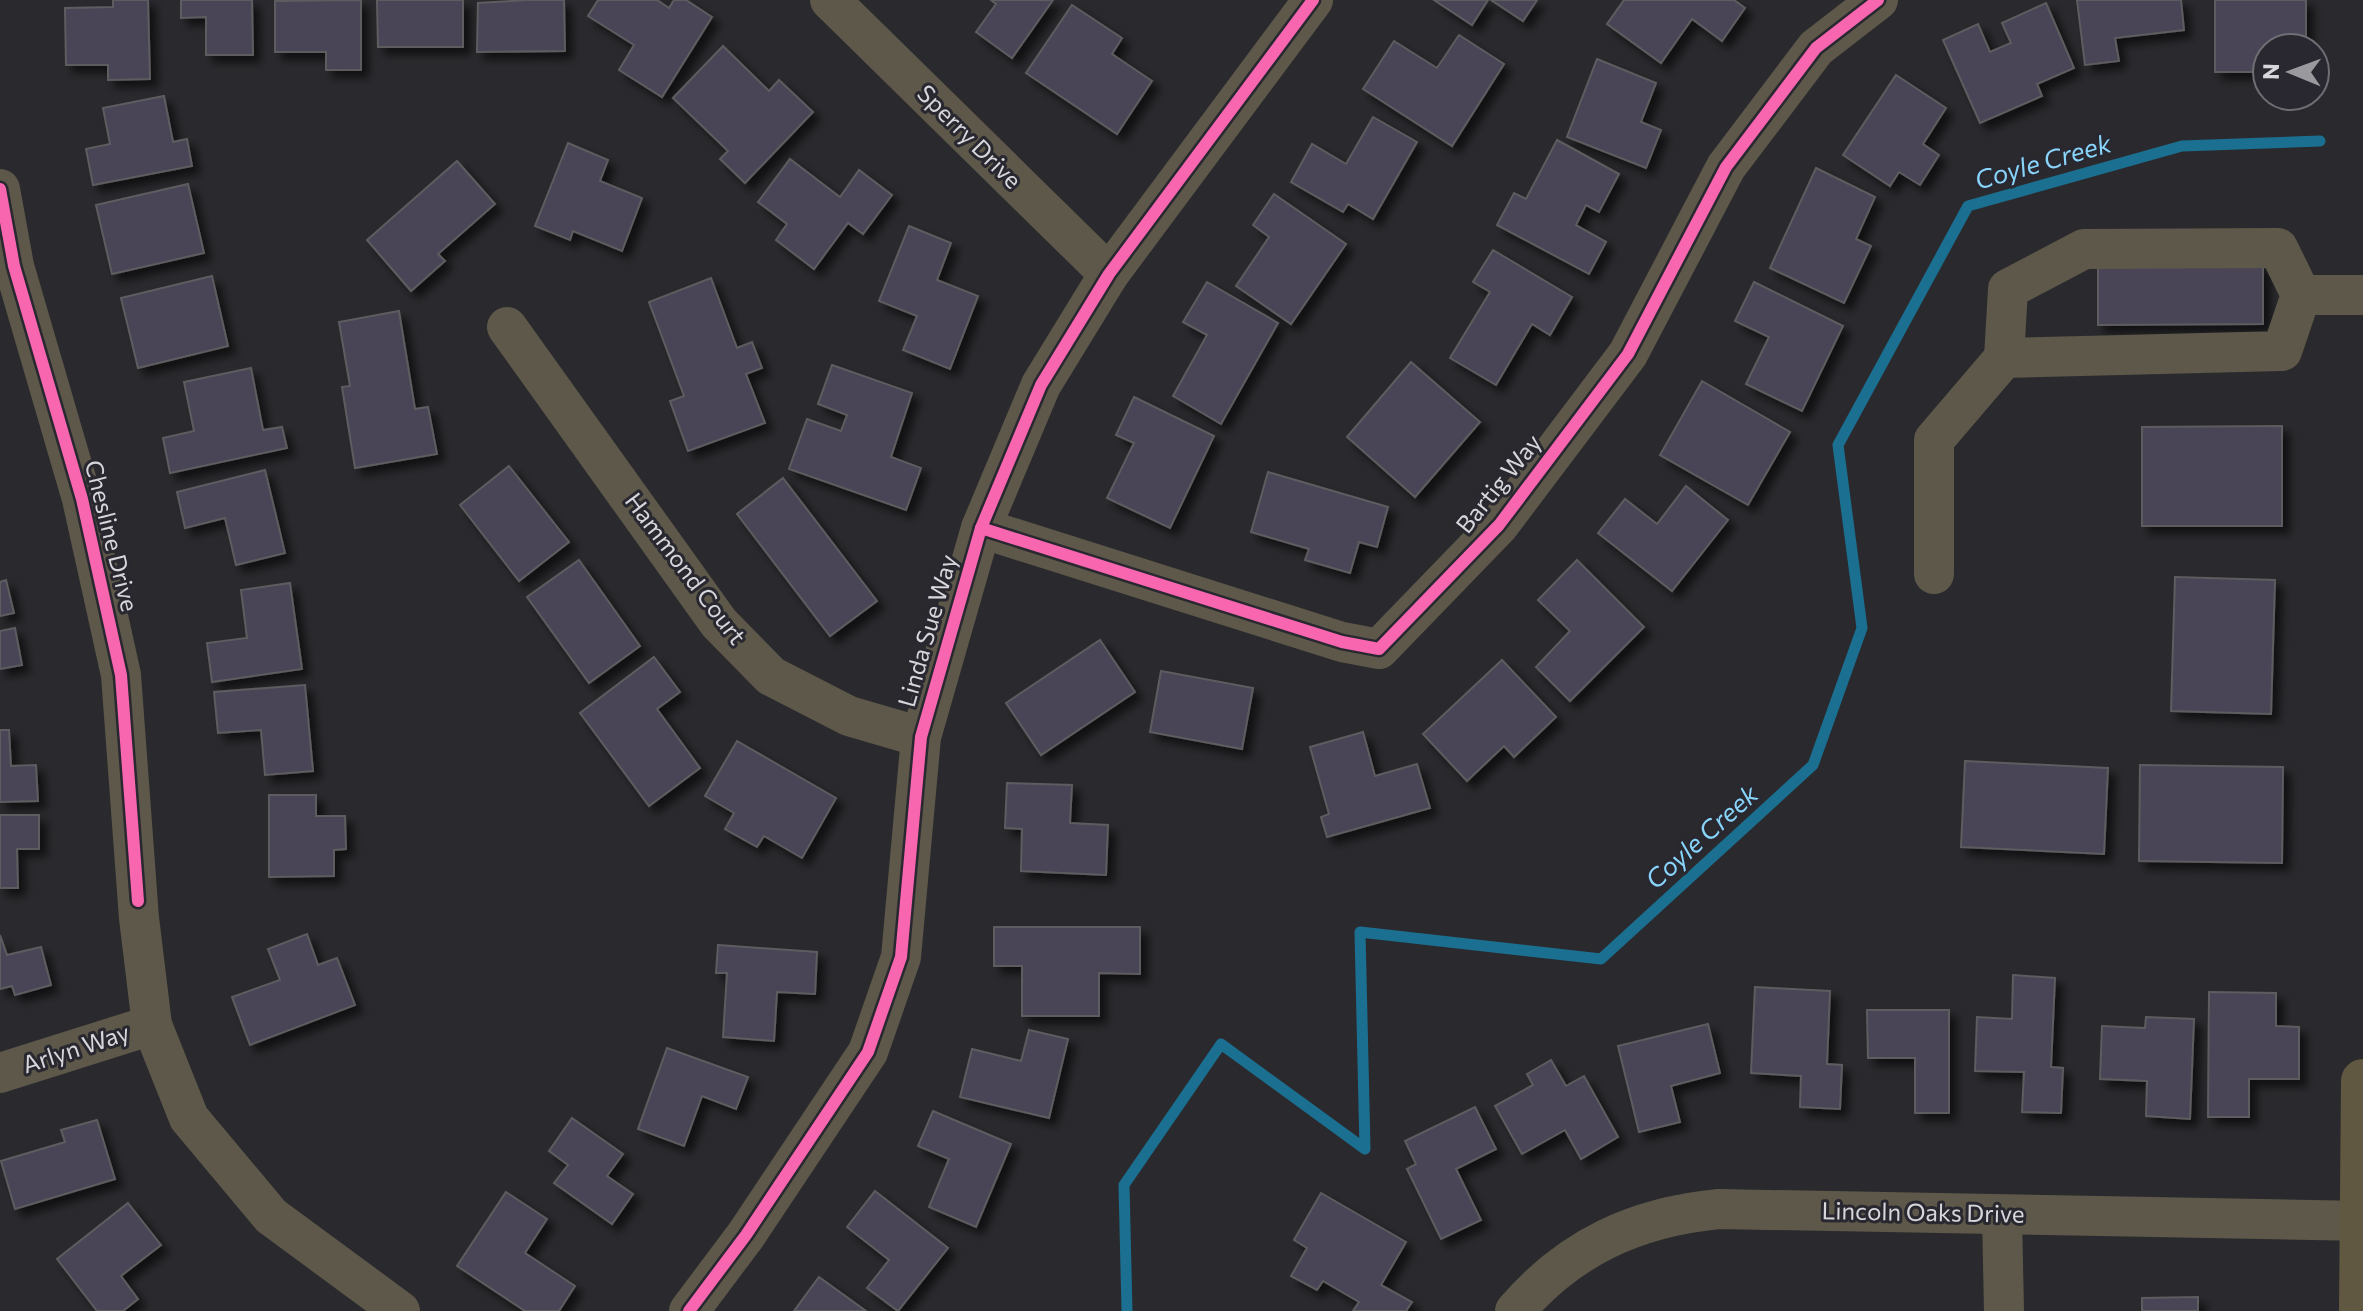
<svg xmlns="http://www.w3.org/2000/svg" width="2363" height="1311" font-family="Commissioner,sans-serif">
  <defs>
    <filter id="shadow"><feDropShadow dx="7" dy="7" stdDeviation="4" flood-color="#0009"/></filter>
  </defs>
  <rect width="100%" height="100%" fill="#2a2a2e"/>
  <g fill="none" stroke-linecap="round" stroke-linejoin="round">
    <polyline stroke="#1b7091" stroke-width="11" points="1127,1311 1124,1185 1221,1044 1365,1149 1360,932 1601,959 1813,765 1862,628 1838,445 1968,206 2182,146 2320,141"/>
  </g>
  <g fill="#484456" stroke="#5d5d60" stroke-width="2" filter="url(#shadow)">
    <polygon points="113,0 148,0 150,79 108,80 108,65 66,65 65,8 113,7"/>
    <polygon points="181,0 252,0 253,55 206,55 206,17 181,18"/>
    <polygon points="361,0 361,70 326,70 326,52 275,52 275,1"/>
    <polygon points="377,0 463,0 463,47 378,47"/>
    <polygon points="527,0 564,0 565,51 477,52 478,3"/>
    <polygon points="598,0 657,0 669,8 674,0 686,0 712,17 662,97 619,70 634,45 588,16"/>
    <polygon points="991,0 1053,0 1012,58 976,32 996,4"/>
    <polygon points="1434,0 1488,0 1472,25"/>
    <polygon points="1491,0 1537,0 1523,21"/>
    <polygon points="1624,0 1734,0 1745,8 1722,41 1692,19 1661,63 1607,24"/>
    <polygon points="2077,0 2181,0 2184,30 2115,38 2119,61 2085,65"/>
    <polygon points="2215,0 2306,0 2306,48 2267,48 2267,72 2215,72"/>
    <polygon points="2046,3 2074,68 2037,84 2042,96 1980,123 1943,40 1978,24 1990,52 2011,43 2002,23"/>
    <polygon points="1072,5 1122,38 1112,54 1152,81 1117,134 1026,73"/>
    <polygon points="1459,35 1504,64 1452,146 1363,89 1394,41 1437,68"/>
    <polygon points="723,46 769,91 779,80 813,112 745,183 720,159 728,151 673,98"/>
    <polygon points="1597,59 1656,83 1641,122 1661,130 1646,168 1567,137"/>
    <polygon points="1896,75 1946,108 1923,144 1939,155 1920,185 1899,172 1890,186 1843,155"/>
    <polygon points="164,96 173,142 187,139 192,166 93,185 86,149 110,144 103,108"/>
    <polygon points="1373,117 1417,142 1373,219 1348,204 1343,212 1291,182 1312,144 1346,164"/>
    <polygon points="1557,140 1619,174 1599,212 1586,205 1576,225 1606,242 1589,274 1497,225 1514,193 1526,199"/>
    <polygon points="568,143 608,160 600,181 642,198 622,251 573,231 570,240 535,226"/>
    <polygon points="790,159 840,197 859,170 892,195 863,234 848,223 814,269 776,240 787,224 758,202"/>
    <polygon points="457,161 495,204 438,254 445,261 411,291 367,240"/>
    <polygon points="1816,168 1875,197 1856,239 1871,246 1844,303 1770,268"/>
    <polygon points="188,184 204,253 112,274 96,205"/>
    <polygon points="1274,194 1346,244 1291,324 1236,286 1269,237 1253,225"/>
    <polygon points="909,226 951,243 937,280 978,296 950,369 903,350 917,316 879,301"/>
    <polygon points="1493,250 1572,297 1550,335 1532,324 1496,385 1450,358 1490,292 1473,282"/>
    <polygon points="2263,263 2263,324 2098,325 2098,264"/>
    <polygon points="212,276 228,346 138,368 121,298"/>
    <polygon points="711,278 737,348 752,342 762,368 746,374 765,423 688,451 670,401 684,396 649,302"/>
    <polygon points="1207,282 1278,323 1221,424 1173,396 1207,335 1183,322"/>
    <polygon points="1754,282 1843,326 1802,411 1746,384 1769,337 1735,321"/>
    <polygon points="399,311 415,409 428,407 437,454 355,468 342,387 350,386 339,322"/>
    <polygon points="1411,362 1480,422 1415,497 1347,437"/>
    <polygon points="832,365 912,393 891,457 921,468 906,510 789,469 807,419 841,431 847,415 818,404"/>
    <polygon points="251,368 263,430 282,427 287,448 170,473 163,438 194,431 184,382"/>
    <polygon points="1702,381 1790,432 1748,505 1660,455"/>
    <polygon points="1134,397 1214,436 1170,528 1107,498 1134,443 1116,435"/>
    <polygon points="2282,426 2282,526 2142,526 2142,427"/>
    <polygon points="509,466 569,542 519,581 460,505"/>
    <polygon points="265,470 285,553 236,565 225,518 185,528 177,492"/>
    <polygon points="1268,472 1388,507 1377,547 1359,542 1350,573 1305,560 1309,549 1251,532"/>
    <polygon points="783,478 877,601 830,636 737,514"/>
    <polygon points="1686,486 1728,520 1672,591 1598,533 1625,499 1657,524"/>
    <polygon points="579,560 640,646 589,683 527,597"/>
    <polygon points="1577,560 1644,627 1570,701 1536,667 1570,631 1538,600"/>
    <polygon points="2175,577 2275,580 2271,714 2171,711"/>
    <polygon points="6,580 14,613 0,616 0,582"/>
    <polygon points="290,583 302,669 212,682 207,643 247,638 241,590"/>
    <polygon points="15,628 22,665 0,669 0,631"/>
    <polygon points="1100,640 1135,692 1041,755 1006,703"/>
    <polygon points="654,657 680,692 657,709 700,768 649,806 580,713"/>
    <polygon points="1502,660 1556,717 1514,757 1504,746 1467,781 1423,734"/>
    <polygon points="1161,671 1253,688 1242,749 1150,732"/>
    <polygon points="305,685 313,771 265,775 261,730 218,733 214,692"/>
    <polygon points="0,730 9,730 11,766 36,765 38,801 0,802"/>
    <polygon points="1363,732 1375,776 1417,764 1430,808 1327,837 1321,817 1329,814 1310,747"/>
    <polygon points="737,741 836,798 802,858 764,836 757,847 725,829 734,813 705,796"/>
    <polygon points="1965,761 2108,768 2104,854 1961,847"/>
    <polygon points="2140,765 2283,767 2282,863 2139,861"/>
    <polygon points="1007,783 1072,785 1070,823 1108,825 1106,875 1021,871 1022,829 1005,828"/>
    <polygon points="269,795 316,795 316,816 345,816 346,849 334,850 334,876 269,877"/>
    <polygon points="0,815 39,815 39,849 17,849 18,888 0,888"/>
    <polygon points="994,927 1140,927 1140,974 1099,973 1099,1016 1022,1016 1022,966 994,966"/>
    <polygon points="307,934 318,965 337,958 355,1005 250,1045 232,997 280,980 268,949"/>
    <polygon points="0,935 7,955 41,947 51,985 15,995 12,986 0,989"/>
    <polygon points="718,945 817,952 815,994 777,992 774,1041 723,1037 727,973 716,973"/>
    <polygon points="2013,975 2055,978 2051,1067 2063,1068 2061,1113 2022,1112 2024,1072 1975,1071 1977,1017 2012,1019"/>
    <polygon points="1755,987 1830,991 1827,1064 1842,1065 1840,1109 1800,1107 1801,1076 1751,1073"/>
    <polygon points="2209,992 2276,993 2276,1026 2299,1027 2299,1079 2249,1079 2249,1117 2208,1117"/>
    <polygon points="1867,1010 1949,1010 1949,1113 1915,1113 1915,1058 1868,1058"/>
    <polygon points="2146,1017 2194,1019 2190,1119 2146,1116 2147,1081 2100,1079 2102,1026 2145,1028"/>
    <polygon points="1708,1024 1720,1073 1671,1086 1680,1122 1639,1132 1618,1046"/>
    <polygon points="1029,1030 1068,1039 1049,1118 960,1097 972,1049 1021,1061"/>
    <polygon points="667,1048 748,1077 736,1109 702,1096 684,1146 638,1129"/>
    <polygon points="1551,1060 1566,1086 1584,1076 1618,1137 1581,1159 1565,1130 1522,1154 1495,1106 1533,1085 1527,1074"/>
    <polygon points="1475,1107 1496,1149 1456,1169 1481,1220 1441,1239 1407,1169 1416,1164 1405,1141"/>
    <polygon points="933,1111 1011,1144 976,1227 929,1207 949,1159 918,1146"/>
    <polygon points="572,1118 623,1154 607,1176 633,1194 612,1224 554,1183 568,1165 549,1151"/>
    <polygon points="97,1120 115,1179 15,1209 1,1161 65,1142 61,1130"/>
    <polygon points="875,1191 948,1248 898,1311 867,1288 889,1260 847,1227"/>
    <polygon points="506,1192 547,1219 525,1253 575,1286 559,1311 525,1311 457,1266"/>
    <polygon points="1321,1193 1406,1242 1381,1285 1412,1302 1406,1311 1353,1311 1359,1302 1323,1281 1317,1290 1291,1276 1307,1248 1294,1240"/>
    <polygon points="128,1203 161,1245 121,1276 138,1299 123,1311 97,1311 57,1259"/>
    <polygon points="819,1277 866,1311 794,1311"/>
    <polygon points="2198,1297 2198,1311 2142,1311 2142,1298"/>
  </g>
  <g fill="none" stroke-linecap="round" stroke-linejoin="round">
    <g stroke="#5d5849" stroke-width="40">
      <polyline points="830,0 1109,274"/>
      <polyline points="0,189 14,266 82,499 121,675 139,918 152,1025 189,1118 271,1216 400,1311"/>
      <polygon points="2278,248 2301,295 2282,351 2004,358 2008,289 2084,249"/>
      <polyline points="2301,295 2363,295"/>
      <polyline points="507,327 719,623 771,676 849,716 921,737"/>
      <polyline points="981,528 1342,642 1379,649 1499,525 1628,354 1726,167 1816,48 1878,0"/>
      <polyline points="1934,574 1934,440 2004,358"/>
      <polyline points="0,1073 152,1025"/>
      <polyline points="2002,1215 2004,1311"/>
      <polyline points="689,1311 746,1235 868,1052 901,957 921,737 981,528 1041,385 1109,274 1313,0"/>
      <path d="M1515 1311C1570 1247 1636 1217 1719 1209L2363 1221"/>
    </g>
    <polyline stroke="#605841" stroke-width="44" points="2361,1311 2363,1081"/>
    <g stroke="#292830" stroke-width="17">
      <g id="cycleway">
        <polyline points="0,189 14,266 82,499 121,675 138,901"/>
        <polyline points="981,528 1342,642 1379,649 1499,525 1628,354 1726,167 1816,48 1878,0"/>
        <polyline points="689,1311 746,1235 868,1052 901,957 921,737 981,528 1041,385 1109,274 1313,0"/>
      </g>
    </g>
    <use href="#cycleway" stroke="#f766af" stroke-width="12"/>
  </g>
  <g text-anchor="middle" stroke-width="6" stroke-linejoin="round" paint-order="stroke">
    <g font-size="24" fill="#d6d6db" stroke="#292830">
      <text transform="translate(969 137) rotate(45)" y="8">Sperry Drive</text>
      <text transform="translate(1499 484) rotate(-51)" y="8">Bartig Way</text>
      <text transform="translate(111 536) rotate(76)" y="8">Chesline Drive</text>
      <text transform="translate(685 569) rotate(53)" y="8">Hammond Court</text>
      <text transform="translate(928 631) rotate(-74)" y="8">Linda Sue Way</text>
      <text transform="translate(76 1049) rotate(-18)" y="8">Arlyn Way</text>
      <text transform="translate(1923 1213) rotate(1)" y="8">Lincoln Oaks Drive</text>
    </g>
    <g font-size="26" font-style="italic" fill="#88d4fa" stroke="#292830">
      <text transform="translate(2043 162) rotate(-16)" y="9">Coyle Creek</text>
      <text transform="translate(1702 837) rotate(-42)" y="9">Coyle Creek</text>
    </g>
  </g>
  <g transform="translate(2291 72) rotate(271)"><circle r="38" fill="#292830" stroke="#6e6e74" stroke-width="2"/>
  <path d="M0-6L14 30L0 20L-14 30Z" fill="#9a9a9e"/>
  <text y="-12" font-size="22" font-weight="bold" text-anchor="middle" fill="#d6d6db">N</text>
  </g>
</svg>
